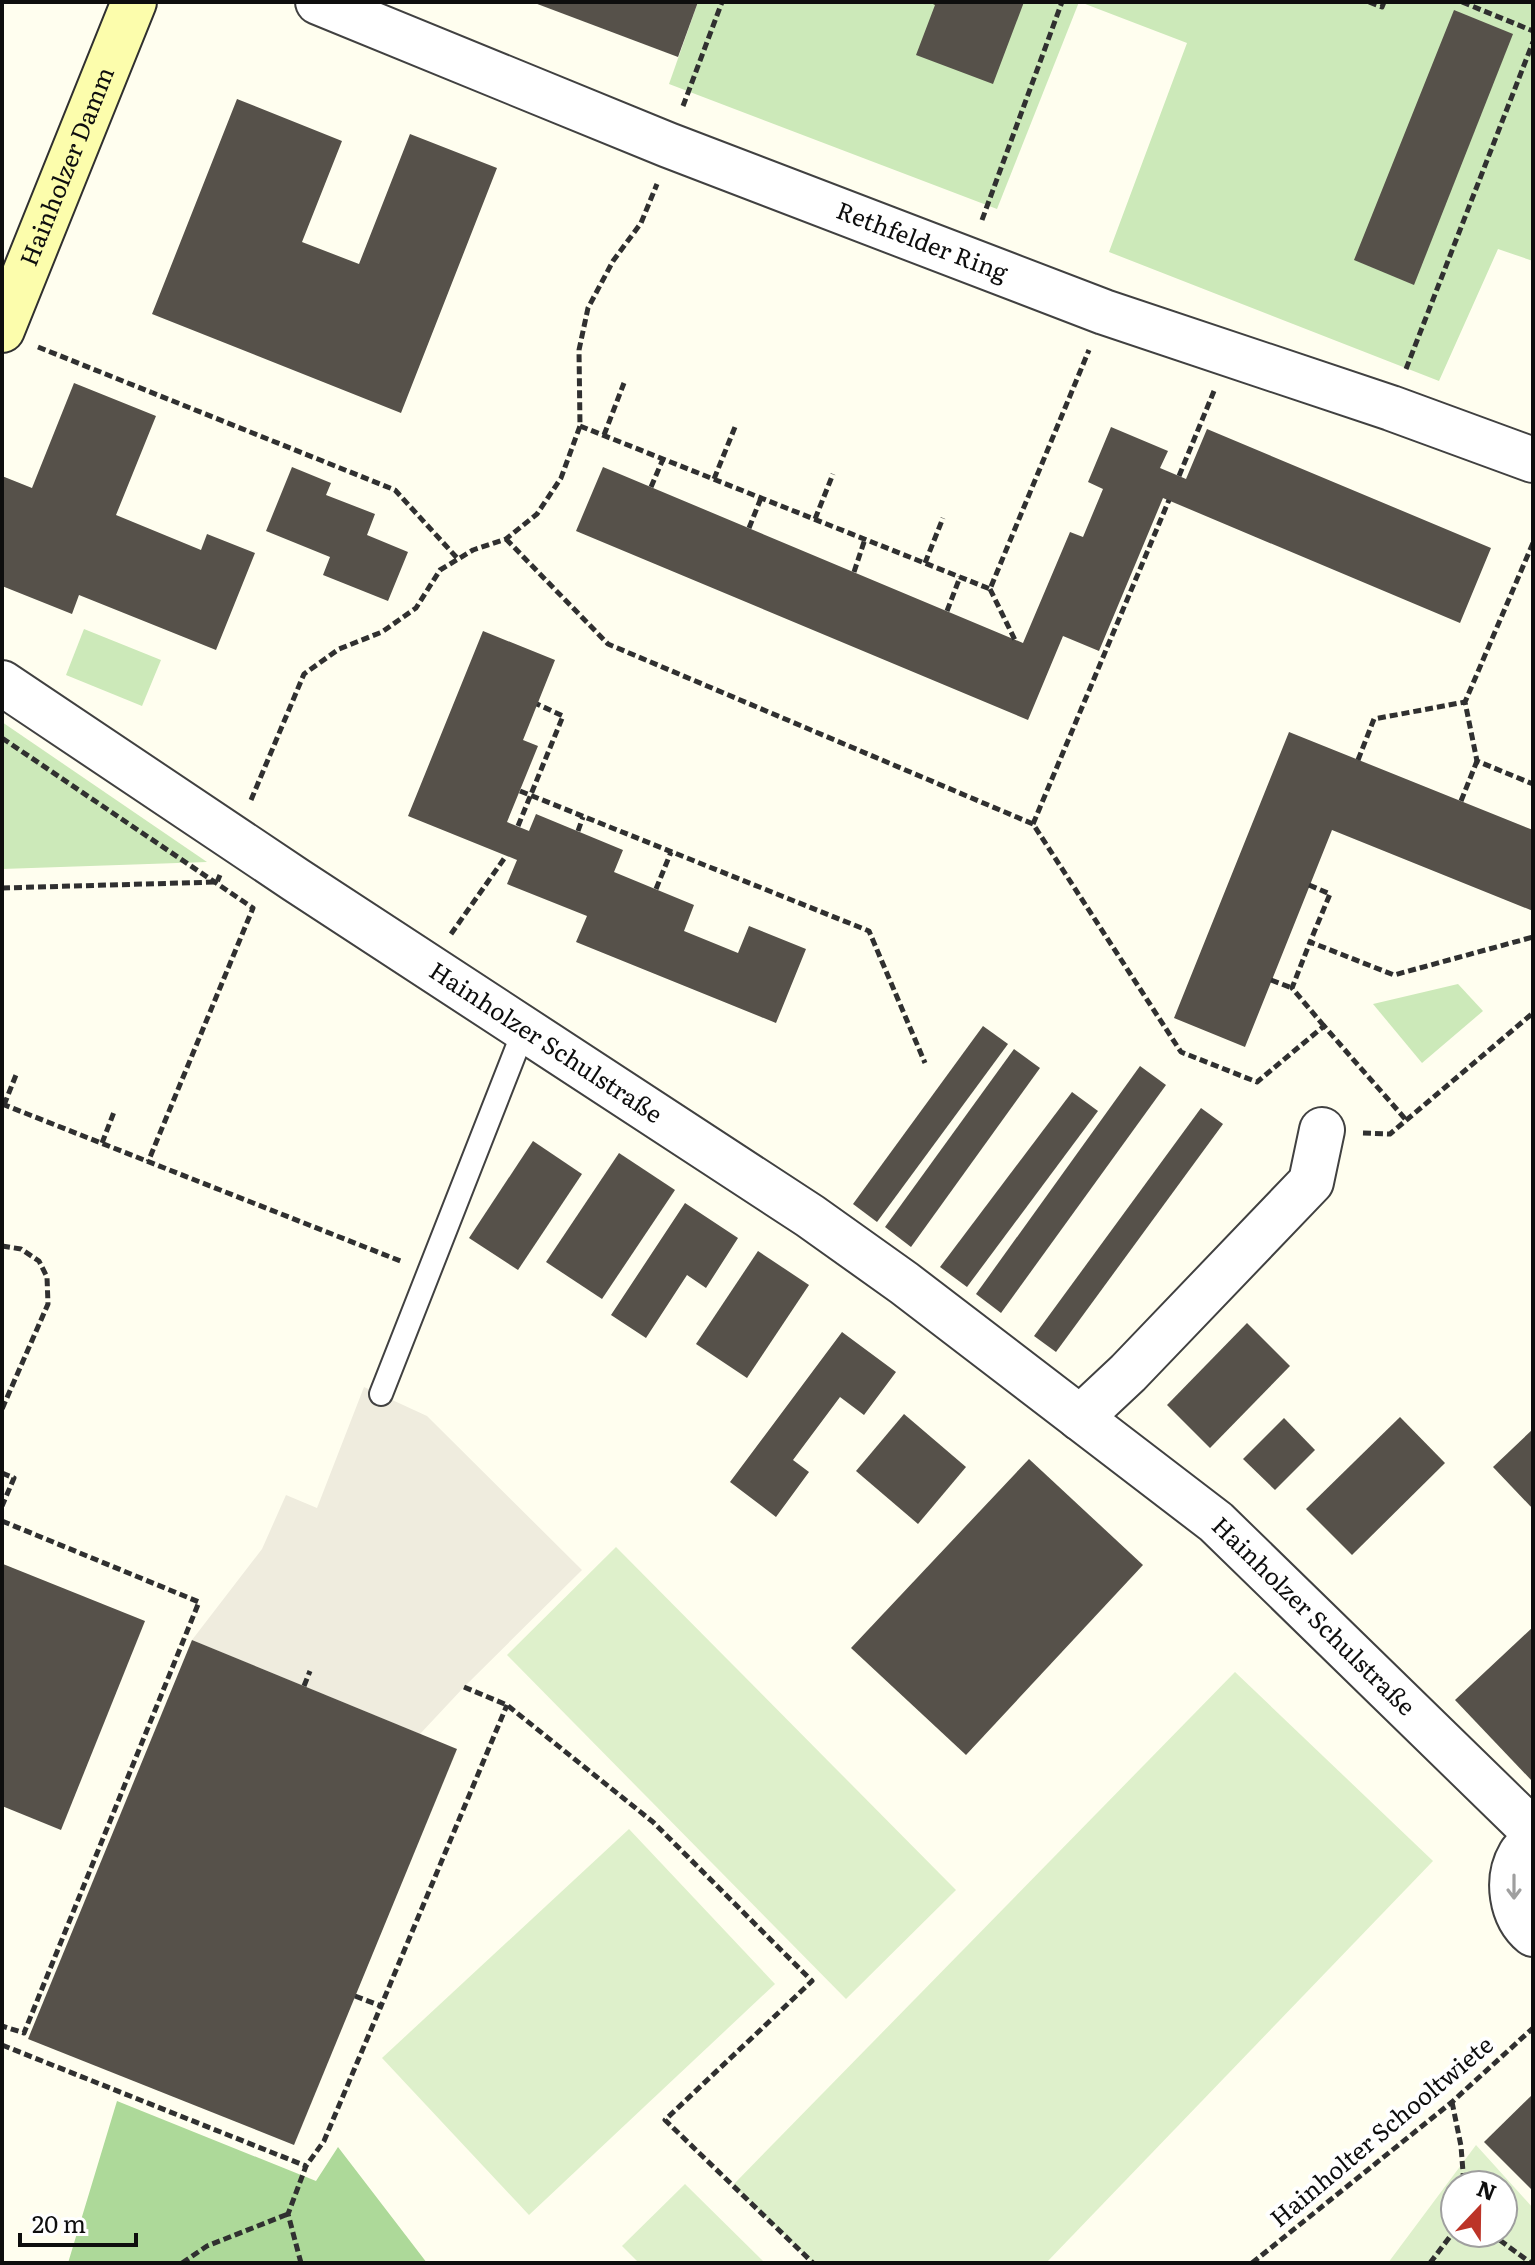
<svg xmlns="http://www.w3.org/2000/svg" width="1535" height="2265" font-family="Literata,serif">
  <rect width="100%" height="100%" fill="#fffeef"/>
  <g fill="#cce9b9">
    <polygon points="698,2 1079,2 997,209 669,84"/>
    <polygon points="1080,2 1533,2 1533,261 1498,249 1439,381 1109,252 1187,43"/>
    <polygon points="84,629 161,660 142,706 66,675"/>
    <polygon points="2,722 207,862 2,869"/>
    <polygon points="1458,984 1483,1011 1422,1063 1373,1004"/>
  </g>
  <polygon fill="#add999" points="117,2101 316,2181 338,2147 427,2263 68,2263"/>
  <g fill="#def0cb" fill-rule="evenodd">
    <polygon points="616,1547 956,1890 846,1999 507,1655"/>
    <polygon points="1235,1672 1433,1861 1046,2263 813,2263 733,2185"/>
    <polygon points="629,1829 775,1984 529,2215 382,2058"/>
    <path d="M1476 2145 1533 2208V2263H1388ZM1503 2185V2233H1455V2185Z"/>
    <polygon points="685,2184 765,2263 639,2263 622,2246"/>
  </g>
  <polygon fill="#efecde" points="364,1387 427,1416 582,1570 464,1687 420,1734 192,1640 262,1549 286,1495 317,1508"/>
  <g fill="#56514a">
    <polygon points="532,2 698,2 678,57"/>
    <polygon points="929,2 1024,2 993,84 916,55 935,5"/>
    <polygon points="1454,10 1513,34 1414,285 1354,260"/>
    <polygon points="237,99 342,141 302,242 359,264 410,134 497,168 401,413 152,314"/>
    <polygon points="74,383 156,416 116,515 201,550 207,534 255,553 216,650 79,595 72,614 2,586 2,476 32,488"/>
    <polygon points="1111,427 1168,451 1160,468 1186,479 1207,429 1491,548 1460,623 1163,498 1099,651 1063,636 1028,720 576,531 603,467 1023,643 1070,532 1083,537 1103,489 1088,482"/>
    <polygon points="292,467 331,483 326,495 375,514 367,535 408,552 388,601 323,575 330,557 266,531"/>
    <polygon points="483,631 555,660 523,740 538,746 507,822 529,831 536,814 623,850 614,872 694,905 684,931 738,953 749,926 806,949 776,1023 576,942 587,916 507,884 517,860 408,816"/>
    <polygon points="1289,732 1533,830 1533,911 1332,830 1245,1047 1174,1018"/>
    <polygon points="983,1026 1008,1044 877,1222 853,1204"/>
    <polygon points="1014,1049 1040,1068 911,1247 885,1227"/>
    <polygon points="1140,1066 1166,1085 1001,1313 976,1294"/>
    <polygon points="1072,1092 1098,1111 967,1287 940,1267"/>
    <polygon points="1201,1108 1223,1124 1056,1352 1034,1336"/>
    <polygon points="533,1141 582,1174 518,1270 469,1238"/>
    <polygon points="619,1153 675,1190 602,1299 546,1262"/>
    <polygon points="685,1203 738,1238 706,1288 687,1275 646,1338 611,1315"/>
    <polygon points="758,1251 809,1285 747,1378 696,1344"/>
    <polygon points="1247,1323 1290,1366 1210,1448 1167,1405"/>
    <polygon points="842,1332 896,1372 864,1415 840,1397 793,1460 809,1472 776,1517 730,1482"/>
    <polygon points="904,1414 966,1467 918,1524 856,1471"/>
    <polygon points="1400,1417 1445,1463 1352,1555 1306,1509"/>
    <polygon points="1284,1418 1315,1450 1275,1490 1243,1459"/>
    <polygon points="1533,1429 1533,1509 1493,1467"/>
    <polygon points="1029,1459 1143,1565 966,1755 851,1648"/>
    <polygon points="3,1564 145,1621 61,1830 2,1806"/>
    <polygon points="1533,1627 1533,1782 1455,1700"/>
    <polygon points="192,1640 457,1749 294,2145 28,2039"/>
    <polygon points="1533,2094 1533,2191 1484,2142"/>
  </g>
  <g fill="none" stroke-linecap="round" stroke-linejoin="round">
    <g stroke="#414141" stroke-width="26">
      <polyline id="lane" points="381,1394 524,1030"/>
    </g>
    <g stroke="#414141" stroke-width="48">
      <g id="street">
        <path id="s1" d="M318 2 668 145 1104 312 1391 408 1533 460"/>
        <path id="s2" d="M2 683 296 880 810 1216 904 1283 1216 1522 1533 1831"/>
        <polyline points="1080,1418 1128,1373 1311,1182 1322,1130"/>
        <path d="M1533 1840C1529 1844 1523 1850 1520 1855 1506 1879 1511 1916 1533 1934"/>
      </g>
    </g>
    <g stroke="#303030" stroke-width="48">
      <g id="secondary">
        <path id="s3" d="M2 330 134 2"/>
      </g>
    </g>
    <g stroke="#303030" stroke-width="5" stroke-dasharray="8 4" stroke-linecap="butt">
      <polyline points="1369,2 1382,7 1384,2"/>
      <polyline points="1462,2 1533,31"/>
      <polyline points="683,106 722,2"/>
      <polyline points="982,220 1062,2"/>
      <polyline points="38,347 395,490 458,559"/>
      <polyline points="1406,369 1533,42"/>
      <polyline points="580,426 990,589 1089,350"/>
      <polyline points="604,435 624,383"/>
      <polyline points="1179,476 1214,391"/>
      <polyline points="714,479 735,427"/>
      <polyline points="651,487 663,459"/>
      <polyline points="815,519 833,474"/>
      <polyline points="749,528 761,498"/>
      <polyline points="506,539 608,644 1033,824 1181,1052 1257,1082 1324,1026 1407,1121"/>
      <polyline points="1533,543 1465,702 1477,761 1533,784"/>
      <polyline points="925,563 943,518"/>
      <polyline points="854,572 865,539"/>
      <polyline points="990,589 1015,640"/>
      <polyline points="947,611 960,577"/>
      <polyline points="2,738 253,908 148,1162"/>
      <polyline points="1358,760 1374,719 1465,702"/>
      <polyline points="520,791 869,931 925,1063"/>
      <polyline points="251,800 304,674 339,649 382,632 416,608 440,570 473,550 506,539 537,514 561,478 580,426 579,350 588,308 613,261 641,223 657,184"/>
      <polyline points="1461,801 1477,761"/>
      <polyline points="1033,824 1169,500"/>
      <polyline points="518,826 563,716 537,704"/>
      <polyline points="578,831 583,817"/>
      <polyline points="1309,885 1330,894 1310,942"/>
      <polyline points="2,888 217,882 220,875"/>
      <polyline points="656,889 671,852"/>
      <polyline points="451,934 506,856"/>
      <polyline points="1271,980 1292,988"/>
      <polyline points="1324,1026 1292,988 1310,942 1394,975 1533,937"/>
      <polyline points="2,1104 403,1262"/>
      <polyline points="4,1105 16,1075"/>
      <polyline points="1363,1133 1390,1134 1533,1013"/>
      <polyline points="102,1143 114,1112"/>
      <polyline points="2,1246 21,1249 39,1261 47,1277 48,1304 2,1409"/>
      <polyline points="2,1473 14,1478 2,1506"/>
      <polyline points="2,1521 199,1602 24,2033 2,2026"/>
      <polyline points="304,1686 310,1671"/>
      <polyline points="464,1687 507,1705 653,1822 812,1981 665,2120 813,2263"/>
      <polyline points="355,1996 381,2006 507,1705"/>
      <polyline points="2,2045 306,2166"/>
      <polyline points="1452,2102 1461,2146 1464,2185"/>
      <polyline points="1490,2233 1531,2263"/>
      <polyline points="182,2263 207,2246 288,2214"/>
      <polyline points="301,2263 288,2214 306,2166 324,2141 381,2006"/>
      <polyline points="1252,2263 1452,2102 1533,2028"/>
      <polyline points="1430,2263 1455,2230"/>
    </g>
    <use href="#lane" stroke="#fff" stroke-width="22"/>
    <use href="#street" stroke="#fff" stroke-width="44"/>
    <use href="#secondary" stroke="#fcfdac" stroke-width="44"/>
  </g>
  <defs><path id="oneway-shaft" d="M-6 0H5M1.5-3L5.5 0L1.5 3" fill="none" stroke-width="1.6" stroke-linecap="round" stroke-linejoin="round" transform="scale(2)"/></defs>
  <use stroke="#9f9f9f" href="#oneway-shaft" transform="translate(1514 1887) rotate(90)"/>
  <g text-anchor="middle" stroke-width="8" stroke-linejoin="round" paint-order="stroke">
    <g font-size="24" fill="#0e0e0e" stroke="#fff">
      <text dy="8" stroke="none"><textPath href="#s3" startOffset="176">Hainholzer Damm</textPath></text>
      <text dy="8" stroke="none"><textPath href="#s1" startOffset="650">Rethfelder Ring</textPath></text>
      <text dy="8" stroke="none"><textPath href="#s2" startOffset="652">Hainholzer Schulstraße</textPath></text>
      <text dy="8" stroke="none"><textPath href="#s2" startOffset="1612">Hainholzer Schulstraße</textPath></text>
      <text transform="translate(1382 2132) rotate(-40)" y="8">Hainholter Schooltwiete</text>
    </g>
  </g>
  <rect width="1535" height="2265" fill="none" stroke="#0e0e0e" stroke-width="8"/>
  <g transform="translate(1479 2209) rotate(22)"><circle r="38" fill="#ffffff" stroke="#9f9f9f" stroke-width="2"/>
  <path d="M0-6L14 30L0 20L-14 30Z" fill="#bc3428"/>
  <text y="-12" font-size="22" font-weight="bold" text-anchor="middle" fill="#0e0e0e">N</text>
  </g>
  <path d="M20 2233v12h116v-12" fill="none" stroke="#0e0e0e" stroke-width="4"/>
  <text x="32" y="2233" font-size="24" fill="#0e0e0e" stroke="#ffffff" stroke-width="6" paint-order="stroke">20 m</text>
</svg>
